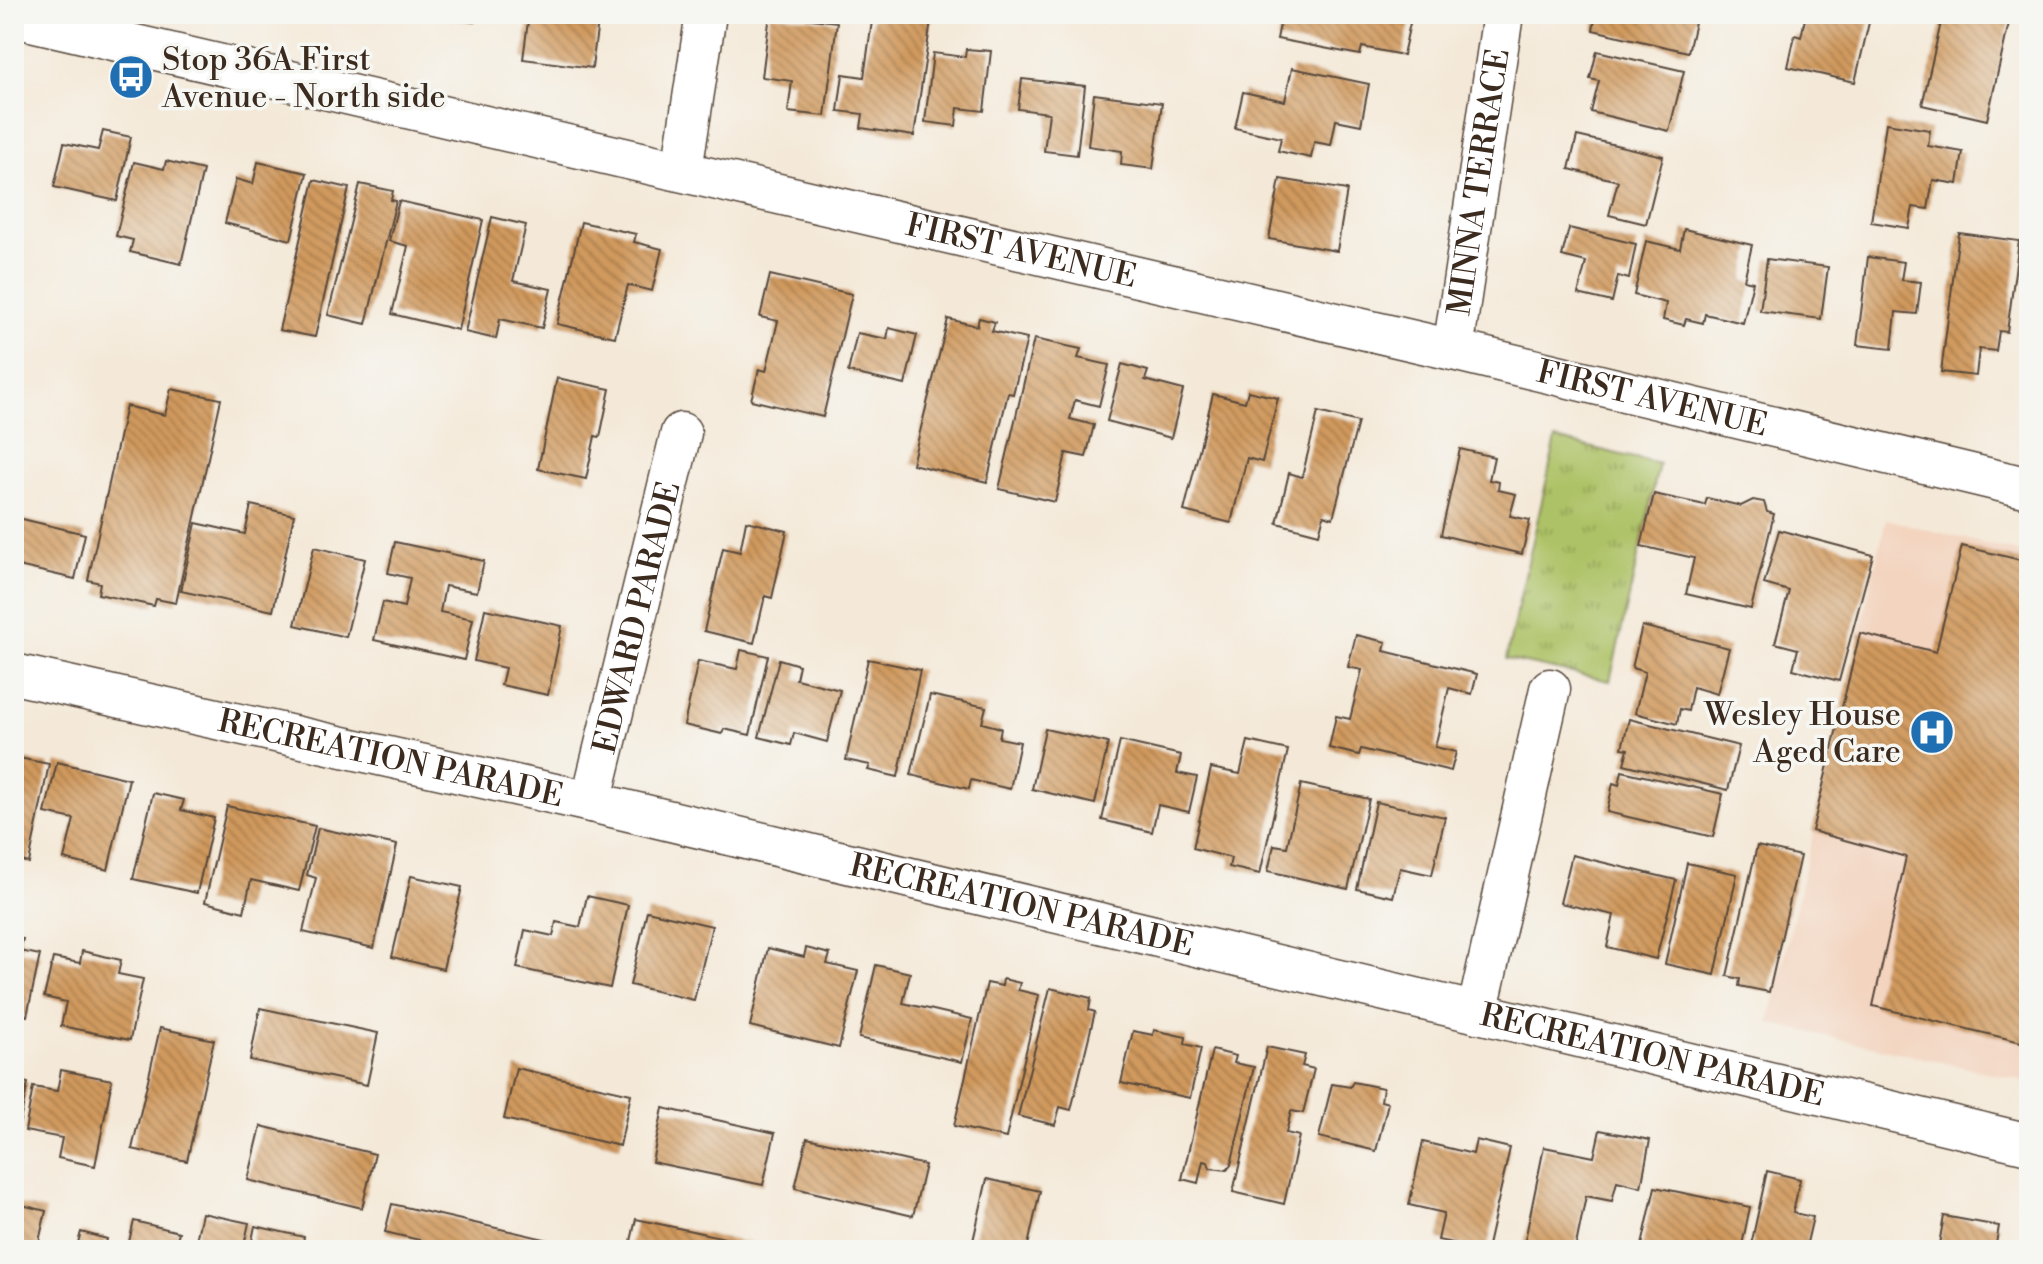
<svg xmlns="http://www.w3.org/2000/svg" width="2043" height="1264" font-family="'Libre Bodoni',serif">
  <defs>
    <pattern id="grass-tufts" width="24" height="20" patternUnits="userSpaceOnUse" patternTransform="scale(2)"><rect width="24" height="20" fill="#adc266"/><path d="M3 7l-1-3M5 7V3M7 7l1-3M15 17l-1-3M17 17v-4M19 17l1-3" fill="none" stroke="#8e9e53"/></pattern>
    <pattern id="building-back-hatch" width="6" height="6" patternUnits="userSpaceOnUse" patternTransform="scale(2)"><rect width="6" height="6" fill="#d0995d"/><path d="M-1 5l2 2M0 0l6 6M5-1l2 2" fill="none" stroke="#aa7d4c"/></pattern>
  </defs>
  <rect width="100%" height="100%" fill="#f6f6f2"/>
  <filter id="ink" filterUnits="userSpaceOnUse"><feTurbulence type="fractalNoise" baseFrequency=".0125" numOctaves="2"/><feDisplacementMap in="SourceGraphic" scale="16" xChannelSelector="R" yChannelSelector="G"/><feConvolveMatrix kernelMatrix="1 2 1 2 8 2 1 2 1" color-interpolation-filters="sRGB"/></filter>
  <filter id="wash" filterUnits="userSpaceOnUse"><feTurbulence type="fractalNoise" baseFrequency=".006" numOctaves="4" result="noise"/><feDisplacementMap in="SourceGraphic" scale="32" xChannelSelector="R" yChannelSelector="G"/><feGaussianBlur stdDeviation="1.8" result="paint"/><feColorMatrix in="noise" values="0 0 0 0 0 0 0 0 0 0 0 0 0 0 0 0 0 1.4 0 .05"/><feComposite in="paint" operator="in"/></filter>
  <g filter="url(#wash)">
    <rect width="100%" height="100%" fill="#f4e9d8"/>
    <polygon fill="#f3d4bf" points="1886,519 2029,555 2029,1082 1769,1023"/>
    <polygon fill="url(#grass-tufts)" stroke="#747642" stroke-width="2" points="1556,439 1659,464 1610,681 1506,659"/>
    <g id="blocks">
      <g fill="url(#building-back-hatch)">
        <polygon points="445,14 475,14 474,22 444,18"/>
        <polygon points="529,14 599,14 592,68 523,59"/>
        <polygon points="770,14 837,22 825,116 788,112 792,81 762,77"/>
        <polygon points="873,14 932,14 914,136 861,128 863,114 838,111 843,74 864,77"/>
        <polygon points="1282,14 1412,14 1403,55 1362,47 1360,55 1277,39"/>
        <polygon points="1596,14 1697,14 1688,52 1593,30"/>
        <polygon points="1806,14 1871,14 1855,82 1788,67 1795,35 1801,37"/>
        <polygon points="1943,14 2011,14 1987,120 1922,105"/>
        <polygon points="966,49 991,51 984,111 958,108 956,126 925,122 933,53 965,57"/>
        <polygon points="1597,51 1684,71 1669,131 1591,112 1599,81 1590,79"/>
        <polygon points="1292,68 1369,84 1361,125 1336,120 1331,145 1314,142 1311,158 1278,151 1281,138 1235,128 1243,92 1285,101"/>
        <polygon points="1022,79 1085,86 1077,155 1044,151 1049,113 1018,109"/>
        <polygon points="1094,94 1162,103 1153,169 1121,165 1122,151 1088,146"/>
        <polygon points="1886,123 1930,130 1928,146 1963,152 1958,184 1933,180 1928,209 1913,207 1909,228 1871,222"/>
        <polygon points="103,131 131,137 117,201 54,187 64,143 98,150"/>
        <polygon points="1577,136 1663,156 1646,224 1609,215 1618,181 1569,169"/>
        <polygon points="166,161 203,170 181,264 130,252 133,240 116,236 134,162 164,169"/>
        <polygon points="258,162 307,173 291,240 225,223 236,179 253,184"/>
        <polygon points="1280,179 1347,190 1337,251 1269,239"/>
        <polygon points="314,180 349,188 315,337 279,330"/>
        <polygon points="360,184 393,191 391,200 396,201 366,324 328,315"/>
        <polygon points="399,201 483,220 458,330 392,314 408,246 389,241"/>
        <polygon points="492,217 526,225 513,281 551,289 542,328 500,319 496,339 465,332"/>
        <polygon points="581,222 636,234 634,242 662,249 652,291 628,285 615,337 557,324"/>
        <polygon points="1569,228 1636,244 1629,279 1618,276 1612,302 1578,294 1586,262 1562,256"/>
        <polygon points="1684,229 1752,245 1744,280 1753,282 1743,323 1705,314 1703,323 1686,319 1684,325 1663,320 1666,303 1634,295 1646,241 1680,249"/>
        <polygon points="1959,233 2019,241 2007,332 1999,331 1996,351 1979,349 1976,376 1941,372"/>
        <polygon points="1868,257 1904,262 1901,280 1921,282 1917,314 1896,312 1892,349 1857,345"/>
        <polygon points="1767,259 1828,267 1821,319 1760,311"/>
        <polygon points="770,275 852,294 823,417 751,400 759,369 766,371 778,321 760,317"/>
        <polygon points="979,318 995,322 992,331 1027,339 1013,394 1008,393 987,482 912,464 948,319 977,326"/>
        <polygon points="889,328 917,335 905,385 848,372 857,333 887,339"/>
        <polygon points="1034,339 1081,349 1078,358 1109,365 1099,406 1075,400 1070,419 1094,425 1086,457 1066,453 1055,502 999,489"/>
        <polygon points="2027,353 2029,353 2029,386 2023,385"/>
        <polygon points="1122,364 1148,371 1145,380 1183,390 1171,438 1107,421"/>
        <polygon points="557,378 610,389 600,437 595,436 586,479 538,469"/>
        <polygon points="171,389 221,399 176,603 156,599 154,606 98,594 100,583 88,580 126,406 165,415"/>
        <polygon points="1248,391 1278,398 1262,462 1247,458 1231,523 1184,511 1213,394 1245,402"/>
        <polygon points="1318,412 1358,422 1333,518 1324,515 1319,534 1277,523 1289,473 1302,477"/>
        <polygon points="1460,449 1494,457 1489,480 1499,482 1498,490 1516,494 1510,516 1530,520 1522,554 1441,535"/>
        <polygon points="1654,494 1705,505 1707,498 1741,506 1753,500 1764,502 1767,512 1774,514 1751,609 1686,594 1694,558 1641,546"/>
        <polygon points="251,505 294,515 273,611 181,591 196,523 245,534"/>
        <polygon points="14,517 85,534 75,579 14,565"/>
        <polygon points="746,521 787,531 772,598 765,596 754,643 704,631 723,548 740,552"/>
        <polygon points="1779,530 1873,555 1839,681 1793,669 1798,649 1775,643 1789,591 1764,584"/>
        <polygon points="395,542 484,561 477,592 445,586 440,612 473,619 464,660 374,640 383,602 404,607 410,578 388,573"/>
        <polygon points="1962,546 2029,562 2029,1044 1873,1006 1906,857 1812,831 1860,633 1936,652"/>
        <polygon points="314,547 365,559 346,637 295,625"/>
        <polygon points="485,609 562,626 548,695 501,685 505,668 474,661"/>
        <polygon points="1642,626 1729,648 1717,694 1693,687 1688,711 1680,709 1677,724 1635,713 1645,672 1632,668"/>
        <polygon points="1356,635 1386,642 1384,651 1477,674 1472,694 1449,688 1435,747 1456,752 1451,771 1361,749 1359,755 1329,748 1336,716 1350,719 1362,670 1348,667"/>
        <polygon points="741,650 768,656 750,735 724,729 722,734 684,725 698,661 737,669"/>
        <polygon points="779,659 799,665 796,679 840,690 827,742 794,733 791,745 759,737"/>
        <polygon points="868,659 920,670 898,777 868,770 870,765 846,760"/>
        <polygon points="930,695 986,707 982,723 1001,728 999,738 1020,742 1010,789 971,780 969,789 911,775"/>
        <polygon points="1629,719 1739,746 1728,790 1624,764 1628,749 1622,748"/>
        <polygon points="1045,729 1108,743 1095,804 1032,789"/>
        <polygon points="1120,741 1181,755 1177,773 1197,777 1189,812 1158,805 1152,832 1102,820"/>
        <polygon points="1248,741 1288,750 1260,874 1229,867 1231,858 1193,848 1211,768 1240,774"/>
        <polygon points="14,757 49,764 29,863 14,859"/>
        <polygon points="57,762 129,779 108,870 64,859 74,819 45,813"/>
        <polygon points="1622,771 1723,794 1713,837 1607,812 1613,783 1619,785"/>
        <polygon points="1301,784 1369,799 1348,889 1268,871 1274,845 1287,847"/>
        <polygon points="153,793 184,800 181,810 214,818 197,893 133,879"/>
        <polygon points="1376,802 1445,817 1432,875 1400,868 1393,897 1357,889"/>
        <polygon points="227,806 315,826 299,891 251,880 244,912 205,902"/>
        <polygon points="318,828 397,845 374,948 303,932 316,878 307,875"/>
        <polygon points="1757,846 1800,856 1769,992 1739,986 1740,979 1727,976"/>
        <polygon points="1572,855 1676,880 1656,959 1607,947 1614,915 1560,903"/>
        <polygon points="1687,863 1737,874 1715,975 1665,964"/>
        <polygon points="411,876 462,887 443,969 392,957"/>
        <polygon points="587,896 628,905 610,988 517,968 525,930 553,936 556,922 580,927"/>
        <polygon points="647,911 712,926 694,1000 630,985"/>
        <polygon points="14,937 23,939 20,951 40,955 27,1016 14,1013"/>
        <polygon points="768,948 804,957 806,948 830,954 827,964 858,971 839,1048 750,1026"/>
        <polygon points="82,951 121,960 118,974 143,979 130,1040 61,1026 66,1002 44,997 53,958 80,963"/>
        <polygon points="876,965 910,973 903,1003 972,1019 962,1062 859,1038"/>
        <polygon points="1003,979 1020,983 1018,990 1039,995 1006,1138 954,1126 987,983 1002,986"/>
        <polygon points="1050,988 1091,998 1089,1010 1095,1012 1071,1110 1060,1107 1055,1125 1018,1116"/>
        <polygon points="260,1008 378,1033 367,1085 250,1060"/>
        <polygon points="160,1028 214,1040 187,1161 132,1149"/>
        <polygon points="1154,1030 1186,1037 1185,1044 1201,1048 1190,1098 1121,1083 1133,1031 1153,1035"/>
        <polygon points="1267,1047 1305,1055 1302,1066 1314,1069 1303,1113 1291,1111 1286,1133 1299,1136 1284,1204 1233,1192"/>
        <polygon points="1212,1050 1236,1056 1234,1063 1254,1067 1231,1165 1227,1170 1210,1168 1208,1162 1203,1161 1198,1183 1182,1179"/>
        <polygon points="516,1068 631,1094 620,1146 504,1119"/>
        <polygon points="61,1070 112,1080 95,1166 58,1158 62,1138 25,1131 33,1087 57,1091"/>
        <polygon points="14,1080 28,1083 19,1125 14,1124"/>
        <polygon points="1353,1082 1383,1088 1381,1101 1388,1103 1376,1151 1319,1137 1332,1084 1350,1087"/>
        <polygon points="663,1108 775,1133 763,1185 652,1162"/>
        <polygon points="261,1126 375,1154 362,1208 248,1180"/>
        <polygon points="1600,1130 1650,1140 1641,1187 1617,1181 1612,1201 1586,1196 1575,1250 1523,1250 1544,1147 1594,1157"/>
        <polygon points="807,1138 925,1165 913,1216 795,1188"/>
        <polygon points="1476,1140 1510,1148 1487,1250 1438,1240 1444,1213 1409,1205 1423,1142 1473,1154"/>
        <polygon points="1767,1171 1800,1179 1793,1213 1813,1217 1806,1247 1813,1250 1750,1250"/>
        <polygon points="987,1179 1040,1191 1027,1250 971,1250"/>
        <polygon points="1655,1187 1750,1207 1741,1250 1709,1245 1708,1250 1641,1250"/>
        <polygon points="14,1203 46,1211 37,1250 14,1250"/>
        <polygon points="392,1204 588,1249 588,1250 462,1250 385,1232"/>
        <polygon points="202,1213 249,1223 243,1250 194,1250"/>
        <polygon points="1944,1216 1999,1226 1995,1250 1938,1250"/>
        <polygon points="636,1219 753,1244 752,1250 629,1250"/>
        <polygon points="134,1221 179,1232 174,1250 127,1250"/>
        <polygon points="255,1226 304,1237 301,1250 250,1250"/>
        <polygon points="81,1232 107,1239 105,1248 110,1250 76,1250"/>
      </g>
    </g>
  </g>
  <g filter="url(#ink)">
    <use href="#blocks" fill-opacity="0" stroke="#57473a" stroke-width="2"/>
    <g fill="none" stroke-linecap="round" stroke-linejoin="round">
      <g stroke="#57473a" stroke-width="43">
        <g id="street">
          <path id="s1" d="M14 17 1453 350 2029 488"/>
          <polyline points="682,170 706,14"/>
          <path id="s2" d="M1453 350 1503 14"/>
          <path id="s3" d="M14 674 591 802 2029 1144"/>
          <path id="s4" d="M591 802 681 433"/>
          <polyline points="1477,1013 1550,689"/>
        </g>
      </g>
      <use href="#street" stroke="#fff" stroke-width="40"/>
    </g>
  </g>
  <defs>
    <g id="bus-disc" transform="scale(2.3)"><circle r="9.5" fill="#1f6fb2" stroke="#f6f6f2"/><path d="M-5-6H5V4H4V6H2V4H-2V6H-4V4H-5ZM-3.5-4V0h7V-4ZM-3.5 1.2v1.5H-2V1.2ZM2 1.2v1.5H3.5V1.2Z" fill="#fff"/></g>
    <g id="hospital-disc" transform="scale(2.3)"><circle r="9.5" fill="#1f6fb2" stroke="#f6f6f2"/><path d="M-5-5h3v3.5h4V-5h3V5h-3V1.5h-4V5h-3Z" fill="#fff"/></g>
  </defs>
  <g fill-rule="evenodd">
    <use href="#bus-disc" x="131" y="77"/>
    <use href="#hospital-disc" x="1932" y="732"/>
  </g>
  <g text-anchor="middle" stroke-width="7" stroke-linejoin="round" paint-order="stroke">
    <g font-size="32" fill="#3b2a1e" stroke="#f6f6f2" text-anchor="start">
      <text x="162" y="70">Stop 36A First<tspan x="162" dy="37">Avenue - North side</tspan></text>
      <text x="1901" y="725" text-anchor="end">Wesley House<tspan x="1901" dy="37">Aged Care</tspan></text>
    </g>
    <g font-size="32" fill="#3b2a1e" stroke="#f6f6f2">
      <text dy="11" stroke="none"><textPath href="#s2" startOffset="170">MINNA TERRACE</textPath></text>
      <text dy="11" stroke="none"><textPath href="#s1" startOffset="1034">FIRST AVENUE</textPath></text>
      <text dy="11" stroke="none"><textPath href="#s1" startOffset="1682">FIRST AVENUE</textPath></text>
      <text dy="11" stroke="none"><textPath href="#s4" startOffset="190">EDWARD PARADE</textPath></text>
      <text dy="11" stroke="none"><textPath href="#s3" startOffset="386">RECREATION PARADE</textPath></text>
      <text dy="11" stroke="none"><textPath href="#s3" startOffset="1034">RECREATION PARADE</textPath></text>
      <text dy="11" stroke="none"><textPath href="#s3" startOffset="1682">RECREATION PARADE</textPath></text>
    </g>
  </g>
  <rect width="2043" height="1264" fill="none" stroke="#f6f6f2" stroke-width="48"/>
</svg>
